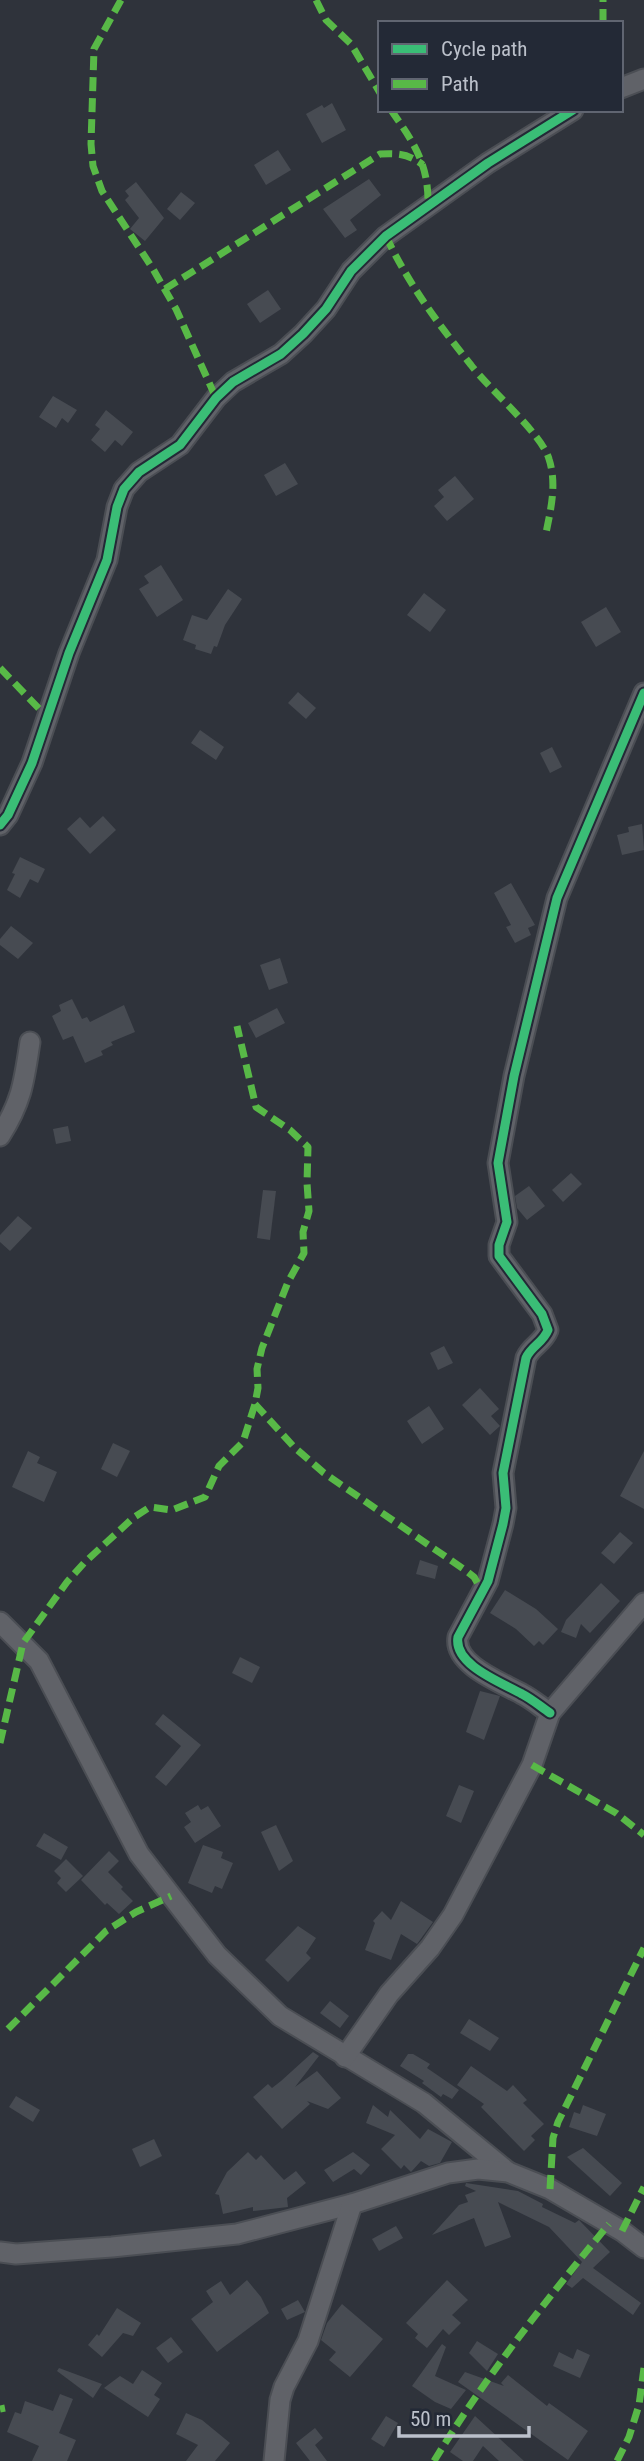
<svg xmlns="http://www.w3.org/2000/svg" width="644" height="2461" font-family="'Roboto Condensed',sans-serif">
  <rect width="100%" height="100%" fill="#2f333b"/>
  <g fill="#474b52">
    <polygon points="332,103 346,130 322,143 306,114 322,105 324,108"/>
    <polygon points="278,150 291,170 266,185 254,165"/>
    <polygon points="369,179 381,195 350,220 357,230 345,238 323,209"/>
    <polygon points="136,182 164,218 145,241 130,229 139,218 125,200 129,196 125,191"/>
    <polygon points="181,192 195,203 180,220 167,209"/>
    <polygon points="268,290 281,309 260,323 247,304"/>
    <polygon points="53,396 77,410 68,423 62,418 56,428 39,417"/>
    <polygon points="106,410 133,432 122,446 115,440 105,452 91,440 100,429 95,425"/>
    <polygon points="285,463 298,484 276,496 264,475"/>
    <polygon points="455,476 474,499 447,521 434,506 444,497 438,490"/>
    <polygon points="161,565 183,600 157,617 139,589 149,583 144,576"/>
    <polygon points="228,589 242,599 225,625 217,647 214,646 211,654 195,649 196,645 183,640 192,615 207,620"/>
    <polygon points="424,593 446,610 430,632 407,615"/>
    <polygon points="606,607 621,632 596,647 581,622"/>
    <polygon points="298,692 316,708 306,719 288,703"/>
    <polygon points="200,730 224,747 216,760 191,743"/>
    <polygon points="552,747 562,767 550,773 540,753"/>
    <polygon points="103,816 116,830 90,854 67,829 80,817 90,828"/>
    <polygon points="642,824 644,850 622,855 617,835 629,832 628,827"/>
    <polygon points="20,857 45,869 38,883 30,879 20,898 7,890 15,874 12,873"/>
    <polygon points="511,883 535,925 528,928 531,935 515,943 506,927 511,925 494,893"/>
    <polygon points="11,926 33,943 18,959 0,945 0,939"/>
    <polygon points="280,958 288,983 269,990 260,965"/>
    <polygon points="72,999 82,1019 87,1017 90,1022 124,1005 135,1032 111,1042 113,1045 101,1051 103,1055 85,1063 73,1036 63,1040 52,1016 61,1011 59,1005"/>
    <polygon points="277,1008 285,1023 256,1038 248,1023"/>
    <polygon points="68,1126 71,1141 56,1144 53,1129"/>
    <polygon points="571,1173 582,1184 563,1202 552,1190"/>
    <polygon points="529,1186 545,1206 527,1220 517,1208 515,1196"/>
    <polygon points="263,1190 276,1191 270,1240 257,1238"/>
    <polygon points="18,1216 32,1228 10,1251 0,1242 0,1235"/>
    <polygon points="444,1346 453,1363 438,1370 430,1353"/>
    <polygon points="480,1388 499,1409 491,1416 500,1426 490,1435 462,1405"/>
    <polygon points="429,1406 444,1429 422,1444 407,1421"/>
    <polygon points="113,1443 130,1451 117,1477 101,1469"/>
    <polygon points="28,1451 40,1457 37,1463 57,1472 44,1502 12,1487"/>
    <polygon points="644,1451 644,1509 620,1496"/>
    <polygon points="620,1532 633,1543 614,1564 601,1553"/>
    <polygon points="420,1560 438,1566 435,1579 416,1574"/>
    <polygon points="601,1583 620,1601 590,1633 581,1624 576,1638 561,1632 566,1620"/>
    <polygon points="505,1590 536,1609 558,1629 543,1645 539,1641 534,1646 516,1629 490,1613"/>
    <polygon points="240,1657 260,1667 252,1683 232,1673"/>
    <polygon points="480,1691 500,1696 484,1740 466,1732"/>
    <polygon points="163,1714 201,1745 166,1786 155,1777 181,1746 155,1724"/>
    <polygon points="459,1785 474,1791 461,1823 446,1816"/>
    <polygon points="198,1805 201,1810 208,1806 221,1826 195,1843 184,1827 191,1822 185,1813"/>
    <polygon points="276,1825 293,1861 279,1871 261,1832"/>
    <polygon points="44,1833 68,1847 61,1860 36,1846"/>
    <polygon points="203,1845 223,1852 221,1858 233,1863 222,1889 215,1886 212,1893 188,1883"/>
    <polygon points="109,1851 119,1861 108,1872 123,1887 121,1889 133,1901 119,1914 107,1903 105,1905 81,1880"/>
    <polygon points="66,1859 83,1876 66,1892 57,1883 61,1878 54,1871"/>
    <polygon points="401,1901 433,1922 420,1940 417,1944 401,1934 391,1960 365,1950 375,1923 373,1921 382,1911 391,1920"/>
    <polygon points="298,1926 316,1938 306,1953 311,1958 288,1982 265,1960"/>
    <polygon points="330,2001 349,2016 340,2028 320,2013"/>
    <polygon points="469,2019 499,2038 490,2051 460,2033"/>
    <polygon points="313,2052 319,2056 295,2087 317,2071 341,2098 328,2109 307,2101 310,2104 282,2129 253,2097 268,2084 272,2088 281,2081"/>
    <polygon points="408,2054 413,2054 430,2064 427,2068 459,2090 452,2099 443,2094 441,2097 422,2083 424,2081 400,2066"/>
    <polygon points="471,2066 507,2091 513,2085 527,2100 523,2103 544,2124 531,2136 535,2140 524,2151 481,2107 484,2104 457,2085"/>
    <polygon points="16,2096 40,2110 33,2122 9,2107"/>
    <polygon points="373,2105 388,2117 390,2110 420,2139 428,2129 452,2142 440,2163 429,2166 421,2161 411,2172 404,2165 401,2169 381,2149 395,2135 366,2123"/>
    <polygon points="583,2105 606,2114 597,2136 569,2127 574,2112 580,2114"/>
    <polygon points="154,2139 162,2156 140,2167 132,2149"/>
    <polygon points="583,2148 622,2183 610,2196 567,2157"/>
    <polygon points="248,2152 256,2160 261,2155 284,2180 296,2171 306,2183 287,2198 288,2207 253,2211 253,2207 223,2214 219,2195 215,2194 227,2172"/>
    <polygon points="353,2152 370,2165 361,2175 354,2169 333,2182 324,2170"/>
    <polygon points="466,2183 518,2191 543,2204 542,2207 575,2223 579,2220 610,2252 593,2268 641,2303 633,2315 583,2278 572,2288 566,2284 582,2262 549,2227 498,2202 511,2237 485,2247 474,2218 432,2235 459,2205 468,2202 465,2195 476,2191 465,2186"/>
    <polygon points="396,2226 403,2238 379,2251 372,2239"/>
    <polygon points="247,2280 261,2297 269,2313 217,2352 191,2319 213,2302 206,2291 221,2281 230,2295"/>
    <polygon points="447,2280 468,2300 452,2315 461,2323 449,2335 443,2329 427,2348 415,2338 418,2334 406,2323"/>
    <polygon points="298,2300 305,2312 287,2320 281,2309"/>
    <polygon points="342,2304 383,2339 350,2377 329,2360 336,2352 321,2340 327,2323"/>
    <polygon points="117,2308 141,2323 133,2336 123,2333 102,2357 88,2345 97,2334 99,2336"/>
    <polygon points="171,2337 183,2352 168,2363 156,2348"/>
    <polygon points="477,2341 498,2354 487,2371 469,2353"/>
    <polygon points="442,2344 446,2347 435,2376 466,2390 451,2409 435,2402 412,2386"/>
    <polygon points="577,2349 590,2355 580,2378 553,2366 559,2352 573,2359"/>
    <polygon points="59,2368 102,2384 93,2398 57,2371"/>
    <polygon points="142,2370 162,2383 154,2395 160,2399 148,2417 104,2388 120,2376 133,2384"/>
    <polygon points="465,2372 504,2386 501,2383 508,2375 547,2406 549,2403 588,2431 568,2460 458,2382"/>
    <polygon points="60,2394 73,2399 59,2433 76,2440 67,2461 32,2461 39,2446 7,2432 15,2412 21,2414 25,2401 53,2411"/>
    <polygon points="186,2413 202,2420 230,2443 215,2461 186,2461 198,2445 176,2434"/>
    <polygon points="386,2416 398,2423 384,2447 371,2439"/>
    <polygon points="475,2416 524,2461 499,2461 483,2446 473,2461 463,2461 450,2452"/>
    <polygon points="315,2428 323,2438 315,2445 327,2461 310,2461 296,2443"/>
  </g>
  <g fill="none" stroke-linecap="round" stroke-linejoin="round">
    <g stroke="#4b4e54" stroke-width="23">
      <g id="minor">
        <polyline points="621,88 644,79"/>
        <polyline points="0,825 8,815 32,763 69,653 107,560 117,507 124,489 139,472 180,445 216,398 233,382 281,354 303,334 326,309 351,271 386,236 488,163 573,110"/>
        <path d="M0 1136C22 1101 24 1082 30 1042"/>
        <polyline points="0,1622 39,1661 139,1854 217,1955 280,2016 424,2103 508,2172"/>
        <path d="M550 1713C541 1707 532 1699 522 1694 503 1683 453 1665 458 1637L488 1581 503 1524 506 1508 503 1473 526 1358C531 1346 543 1343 548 1330L542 1314 499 1256V1245L507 1222 498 1163 514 1076 557 898 644 693"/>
        <polyline points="345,2057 389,1994 430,1948 453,1915 532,1765 550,1713 644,1603"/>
        <polyline points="0,2252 16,2254 112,2247 237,2234 352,2204 448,2173 478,2169 508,2172 550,2189 622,2231 644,2248"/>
        <polyline points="274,2461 280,2400 284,2387 308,2341 352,2204"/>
      </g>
    </g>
    <use href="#minor" stroke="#606268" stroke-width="19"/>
    <g stroke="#58b947" stroke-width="7" stroke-dasharray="14 7" stroke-linecap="butt">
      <polyline points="121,0 94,49 91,144 93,166 102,191 153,269 176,309 216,398"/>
      <polyline points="316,0 326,20 351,44 380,93"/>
      <polyline points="603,23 603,0"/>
      <path d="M391 110C414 143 429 164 428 206"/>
      <path d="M386 236C407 282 439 325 471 365 489 389 542 434 549 459 557 484 551 508 546 533"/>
      <path d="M165 289 380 154C398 153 409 154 423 165"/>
      <polyline points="0,668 47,717"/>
      <polyline points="255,1404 294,1447 324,1473 465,1570 474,1577 482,1591"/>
      <polyline points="0,1743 23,1643 67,1582 84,1563 133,1518 150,1507 172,1510 205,1497 219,1466 243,1442 255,1404 258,1388 257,1369 262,1348 288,1282 304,1253 303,1232 309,1211 307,1183 308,1147 290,1130 256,1107 237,1026"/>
      <polyline points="532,1765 616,1813 644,1835"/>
      <polyline points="8,2029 106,1931 136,1912 171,1896"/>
      <polyline points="550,2189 553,2138 558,2122 644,1948"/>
      <polyline points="622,2231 644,2187"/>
      <polyline points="0,2409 5,2408"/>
      <path d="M434 2461C486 2376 546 2300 609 2224"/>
      <polyline points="617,2461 629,2437 639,2405 644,2368"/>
    </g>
    <g stroke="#232936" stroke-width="13">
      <g id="cycleway">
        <polyline points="0,825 8,815 32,763 69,653 107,560 117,507 124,489 139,472 180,445 216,398 233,382 281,354 303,334 326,309 351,271 386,236 488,163 573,110"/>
        <path d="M550 1713C541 1707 532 1699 522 1694 503 1683 453 1665 458 1637L488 1581 503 1524 506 1508 503 1473 526 1358C531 1346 543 1343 548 1330L542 1314 499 1256V1245L507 1222 498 1163 514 1076 557 898 644 693"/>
      </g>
    </g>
    <use href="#cycleway" stroke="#3abd76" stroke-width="9"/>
  </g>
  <rect x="378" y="21" width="245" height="91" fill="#232936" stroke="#606571" stroke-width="2"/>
  <rect x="392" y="44" width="35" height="10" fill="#3abd76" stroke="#606571" stroke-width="2"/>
  <text x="441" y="56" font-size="21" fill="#bbc0ca">Cycle path</text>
  <rect x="392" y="79" width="35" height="10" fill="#58b947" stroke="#606571" stroke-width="2"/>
  <text x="441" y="91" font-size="21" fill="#bbc0ca">Path</text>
  <path d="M399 2426v10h130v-10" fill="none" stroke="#bbc0ca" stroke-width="3.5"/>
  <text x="410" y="2426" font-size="21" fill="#bbc0ca" stroke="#232936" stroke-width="5" paint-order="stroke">50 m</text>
</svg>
